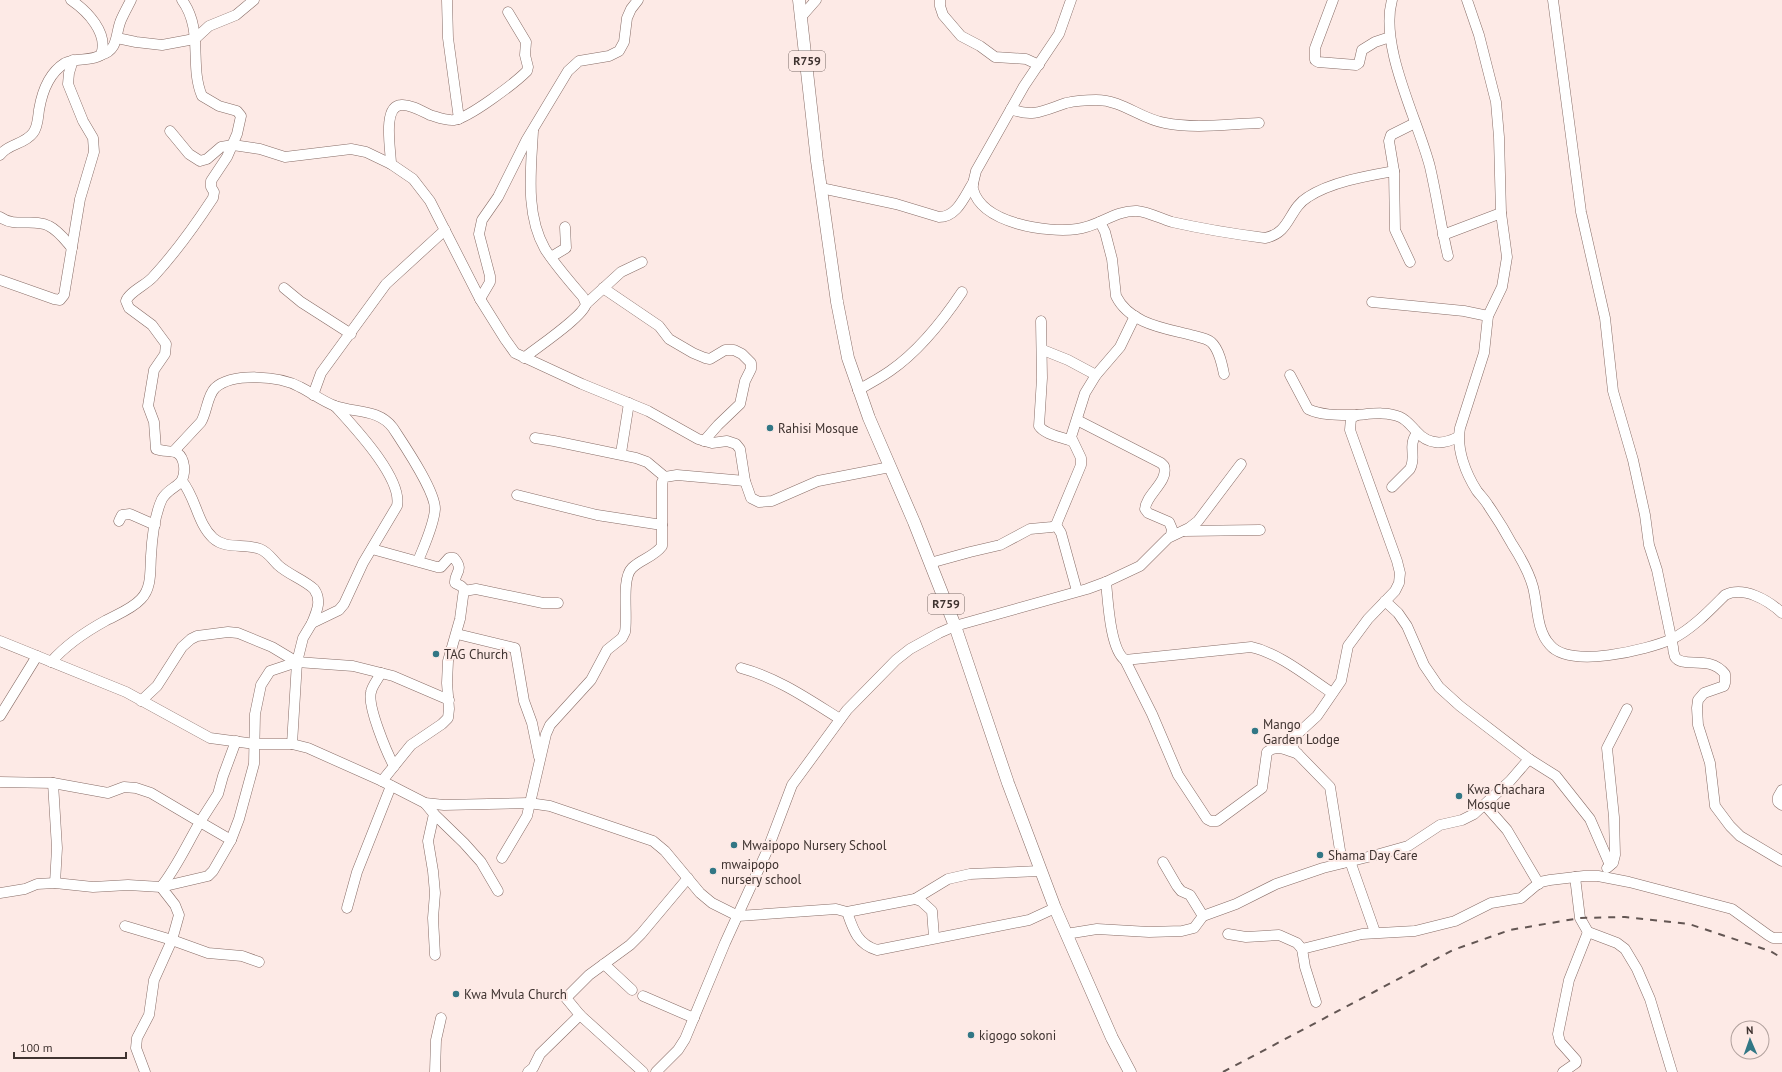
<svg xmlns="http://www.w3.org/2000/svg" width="1782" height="1072" font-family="'PT Sans',sans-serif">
  <rect width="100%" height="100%" fill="#fdeae6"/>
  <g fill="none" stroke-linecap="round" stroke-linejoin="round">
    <g stroke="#876c66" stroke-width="11">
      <g id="minor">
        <polyline points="447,0 448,38 459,119"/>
        <polyline points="940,0 940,6 943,15 961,36 980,46 995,57 1026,59 1039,65"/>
        <path d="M1071 0 1059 34 1024 86 976 171C975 177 972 183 973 189 982 224 1048 233 1077 229 1098 227 1115 210 1137 211 1149 212 1161 219 1172 222 1203 229 1234 234 1265 238 1291 233 1288 209 1308 197 1331 182 1366 176 1394 171"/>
        <polyline points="1333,0 1315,48 1315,60 1318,62 1356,65 1359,63 1362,50 1375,42 1390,37"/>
        <path d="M1392 0C1379 47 1418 120 1430 167 1437 197 1441 227 1448 256"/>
        <path d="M1467 0 1479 35 1496 102 1499 137 1501 213 1507 257 1502 287 1488 316 1484 353 1460 428C1456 449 1466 474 1477 491 1481 496 1485 500 1488 505 1497 518 1505 531 1512 544 1521 558 1529 572 1533 587 1538 606 1536 630 1550 645 1570 669 1647 650 1672 639 1692 629 1709 611 1725 595 1744 586 1768 600 1782 613"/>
        <path d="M1553 0 1581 212 1605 318 1613 391 1633 460 1645 515 1649 545 1657 570 1673 647C1673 650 1674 654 1675 657 1683 669 1709 654 1725 674V683L1724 686 1704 693 1698 700 1697 708 1698 725 1710 763 1715 806 1730 826 1740 836 1782 861"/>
        <polyline points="802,16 816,0"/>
        <polyline points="117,38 136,42 162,45 189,40 196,38 209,26 236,15 254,0"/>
        <path d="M101 55C119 50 115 34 121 20 124 13 128 6 131 0"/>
        <path d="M1011 109C1033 118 1045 110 1066 103 1075 101 1087 100 1096 100 1123 100 1140 119 1165 123 1194 129 1229 124 1259 123"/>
        <polyline points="170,131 189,154 200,161 207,159 221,147 233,145 260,149 285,157 351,149 366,152 391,164 413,179 430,201 480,299 505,339 515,353 582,384 648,411 698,439 712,443 727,441 736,444 740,449 745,481 751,498 759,502 772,501 818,481 890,467"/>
        <path d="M0 155C9 143 24 145 33 133 38 127 38 117 39 110 42 92 49 73 65 63 76 57 90 62 101 55 109 33 87 11 71 0"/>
        <path d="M391 164C391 151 382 106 401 105 410 104 422 111 430 115 437 117 446 121 454 120 469 118 515 83 527 71L528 67 525 55 526 42 508 12"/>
        <path d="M821 188 896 204 939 217C957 217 964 197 973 183"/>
        <path d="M0 217C15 228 34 218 49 226 59 231 65 240 72 248"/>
        <path d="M1100 222 1105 232 1112 259 1116 296C1130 324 1164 328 1191 335 1198 337 1206 338 1211 342 1219 349 1222 364 1224 374"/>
        <polyline points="1443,235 1501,213"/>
        <polyline points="551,257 566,248 565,227"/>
        <polyline points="1410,262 1395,230 1394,171 1389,141 1391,135 1415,123"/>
        <polyline points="0,280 54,299 60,300 64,295 80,199 94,152 93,138 83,121 68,84 69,73 73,60"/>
        <polyline points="284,288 301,302 351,334"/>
        <polyline points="603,288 659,326 669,339 693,353 705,358 710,359 725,350 734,350 742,354 751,363 751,369 745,381 740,404 718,425 704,441"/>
        <polyline points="480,299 490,282 490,276 479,234 482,220 498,197 527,139 568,71 579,61 609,56 619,51 624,42 627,18 631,9 638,0"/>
        <polyline points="1372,302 1464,311 1488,316"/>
        <polyline points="586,304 621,272 642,262"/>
        <path d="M1041 321 1042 378 1039 426C1045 435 1062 437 1072 441"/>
        <polyline points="1043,350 1068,360 1096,375"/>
        <path d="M524 358C536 348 583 317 586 304L583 297C570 282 556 266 545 249 525 214 531 170 533 131"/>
        <path d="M1290 375 1308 409C1322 416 1341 415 1357 415"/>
        <path d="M858 390C869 384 880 378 890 371 919 351 942 322 962 292"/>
        <polyline points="313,395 321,373 386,284 445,230"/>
        <path d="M1077 420 1161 463 1164 466C1169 482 1146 494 1145 509L1148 513 1169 522 1172 529 1171 535"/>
        <polyline points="535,438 554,441 636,458 647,462 665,477"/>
        <path d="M174 451 201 422C207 412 207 396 215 388 233 372 280 376 300 387 312 393 322 401 335 406 356 413 379 409 393 428 404 445 435 490 435 509 434 525 424 546 418 561"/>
        <polyline points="621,453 629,403"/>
        <path d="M182 481C196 498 197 523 213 538 226 550 245 543 260 549 268 552 272 559 278 565 289 575 303 579 314 589 322 600 317 611 312 623"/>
        <path d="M1392 487 1410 469C1417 456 1407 446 1417 433"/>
        <polyline points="517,495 597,515 662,525"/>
        <polyline points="119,521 122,515 130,514 155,525"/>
        <polyline points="1056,525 1061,533 1077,591"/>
        <polyline points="1184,531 1260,530"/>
        <path d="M372 549 437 567H441L449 558H454C465 571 454 572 455 583L461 586 464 589 460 619 448 661 447 683 449 709 448 718 442 724 411 745 382 781"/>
        <polyline points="930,563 970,552 1000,545 1030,529 1052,527 1056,525 1081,465 1081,458 1071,437 1085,393 1096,375 1120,347 1135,316"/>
        <path d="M1106 582C1108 601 1110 649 1125 660L1251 647C1279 653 1308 677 1332 693"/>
        <polyline points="464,591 476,589 543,603 558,603"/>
        <polyline points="1385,601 1398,613 1407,626 1424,665 1439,687 1460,706 1529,759 1556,776 1590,819 1610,865"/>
        <polyline points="457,634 515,648 524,701 532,723 539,757"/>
        <path d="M0 641 126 692 210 738 255 744H292L308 748 382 781 425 803 444 805 529 803 550 806 653 841 665 851 700 893 712 903 738 916 836 909 847 912C853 929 857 944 877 950L1029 920 1055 908"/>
        <path d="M1125 660 1152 714 1178 775 1207 819 1211 821H1217L1262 788 1267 752C1277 744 1287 750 1298 754"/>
        <path d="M51 662C66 645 85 632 105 621 116 615 132 609 141 599 152 588 150 570 151 556 152 538 154 516 162 499 171 484 186 488 184 466 181 446 169 454 156 449L154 422 148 406 154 370 165 354 166 344 152 325 129 308 126 301C129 292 146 285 153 277 177 251 194 227 213 198L214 192 211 187V181L227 157 237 134 241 116 237 111 219 106 202 96C189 66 204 30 182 0"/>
        <path d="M741 668C778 678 808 699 840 719"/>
        <path d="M381 673C378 679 372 686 371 692 367 706 387 753 394 766"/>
        <polyline points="141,701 157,686 182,647 191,639 197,636 228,632 238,633 272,647 297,662"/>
        <polyline points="0,716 37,656"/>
        <path d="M292 744 297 662 303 638 312 623 339 610 344 604 363 563 397 506C403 478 353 426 335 406"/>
        <path d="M0 782 53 783 108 793 124 787 136 788 151 793 200 822C187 844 177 867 161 887L128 885 93 887 55 883 37 884 25 889 0 893"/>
        <polyline points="53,783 57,848 55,883"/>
        <polyline points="1782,790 1778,797 1778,802 1782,805"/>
        <polyline points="425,803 434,814 428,841 433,871 435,893 433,918 435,955"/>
        <polyline points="1485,805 1507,830 1539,884"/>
        <polyline points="434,814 464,843 481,862 498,891"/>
        <polyline points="231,840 239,819 254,764 255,714 261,685 270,671 297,662 353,666 393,676 449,700"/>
        <path d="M502 858 527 816 546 734 550 725 591 680 607 650 622 638 625 632C628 616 621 579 632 568 641 559 654 557 662 546V482L665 477 677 475 745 481"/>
        <polyline points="1350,861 1375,932"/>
        <polyline points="1163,862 1177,886 1181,891 1190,895 1203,916"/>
        <path d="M1342 863 1330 787 1294 750 1292 742 1294 737 1317 716 1341 681 1348 646 1368 619 1395 591 1399 583 1400 573 1397 561 1350 430 1351 418 1357 415C1370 414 1387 411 1400 417 1407 420 1411 426 1416 431 1428 445 1443 445 1458 437"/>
        <polyline points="1607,868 1613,863 1615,855 1614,817 1607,748 1627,709"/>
        <polyline points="1575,877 1580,918 1588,932 1617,943 1625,949 1637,969 1650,999 1672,1072"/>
        <polyline points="915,899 948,879 970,874 1040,871"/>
        <polyline points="347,908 357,872 391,786"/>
        <polyline points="847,912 915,899 921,901 932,911 934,937"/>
        <polyline points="125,926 172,940 208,953 242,956 259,962"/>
        <polyline points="1066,934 1097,929 1149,932 1182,931 1194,928 1203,916 1236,904 1276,884 1323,868 1376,855 1408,846 1440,825 1462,820 1474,814 1510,781 1529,759"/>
        <polyline points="1228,934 1246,937 1279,935 1297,943 1302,949 1305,967 1316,1002"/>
        <polyline points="1302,949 1362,934 1415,931 1455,921 1491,903 1521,898 1540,882 1550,880 1584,876 1598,876 1629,882 1732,909 1768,935 1773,938 1782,938"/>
        <polyline points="604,964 632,990"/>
        <polyline points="643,996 694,1018"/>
        <polyline points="580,1015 643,1072"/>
        <polyline points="145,1072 136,1048 137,1038 149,1015 154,980 172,940 179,915 175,905 161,887 208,876 213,871 231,840 200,822 218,794 223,776 236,741"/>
        <polyline points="435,1072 436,1040 441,1018"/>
        <polyline points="528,1072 533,1068 540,1054 580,1015 566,998 589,975 630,945 641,934 688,878"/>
        <polyline points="656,1072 678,1050 685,1039 725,943 767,851 792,785 847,710 896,660 910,649 939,633 955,626 1087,589 1106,582 1140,566 1168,538 1189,528 1198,521 1241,464"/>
        <polyline points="1563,1072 1576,1063 1576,1060 1560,1042 1558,1034 1569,980 1588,932"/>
      </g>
    </g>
    <g stroke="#876c66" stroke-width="13">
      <polyline id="major" points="799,0 817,161 837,302 848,358 869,418 914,522 955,626 1008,783 1055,908 1112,1038 1130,1072"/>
    </g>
    <use href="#minor" stroke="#fff" stroke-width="10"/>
    <use href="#major" stroke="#fff" stroke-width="12"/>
    <polyline stroke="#635653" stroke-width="2" stroke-dasharray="7 7" stroke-linecap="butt" points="1223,1072 1453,950 1510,930 1580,918 1625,917 1689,924 1770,951 1782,958"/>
  </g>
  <g fill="#327785" stroke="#fdeae6" stroke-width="1.5">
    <circle cx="770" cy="428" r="4"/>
    <circle cx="436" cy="654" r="4"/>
    <circle cx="1255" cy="731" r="4"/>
    <circle cx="1459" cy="796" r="4"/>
    <circle cx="734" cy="845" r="4"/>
    <circle cx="1320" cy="855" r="4"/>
    <circle cx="713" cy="871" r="4"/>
    <circle cx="456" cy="994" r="4"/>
    <circle cx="971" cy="1035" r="4"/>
  </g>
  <g text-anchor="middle" stroke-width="4" stroke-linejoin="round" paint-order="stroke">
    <g fill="#fdeae6" stroke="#786a67" stroke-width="1">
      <rect x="789" y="51" width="36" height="20" rx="3"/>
      <rect x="928" y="594" width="36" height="20" rx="3"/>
    </g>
    <g font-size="12" font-weight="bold" fill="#3f3330">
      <text x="807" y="65">R759</text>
      <text x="946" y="608">R759</text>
    </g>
    <g font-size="13" fill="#3f3330" stroke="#fdeae6" text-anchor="start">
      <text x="778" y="433">Rahisi Mosque</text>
      <text x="444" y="659">TAG Church</text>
      <text x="1263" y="729">Mango<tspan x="1263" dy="15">Garden Lodge</tspan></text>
      <text x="1467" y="794">Kwa Chachara<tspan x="1467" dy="15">Mosque</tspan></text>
      <text x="742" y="850">Mwaipopo Nursery School</text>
      <text x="1328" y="860">Shama Day Care</text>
      <text x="721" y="869">mwaipopo<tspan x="721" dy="15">nursery school</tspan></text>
      <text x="464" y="999">Kwa Mvula Church</text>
      <text x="979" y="1040">kigogo sokoni</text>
    </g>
  </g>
  <g transform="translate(1750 1040) rotate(358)"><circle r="19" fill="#fdeae6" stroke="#b1a19d"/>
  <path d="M0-3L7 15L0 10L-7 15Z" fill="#327785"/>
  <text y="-6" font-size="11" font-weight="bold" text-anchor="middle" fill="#3f3330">N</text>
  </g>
  <path d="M14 1052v6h112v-6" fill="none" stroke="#3f3330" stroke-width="2"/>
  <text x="20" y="1052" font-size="12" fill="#3f3330" stroke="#fdeae6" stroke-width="3" paint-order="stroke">100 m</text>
</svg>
